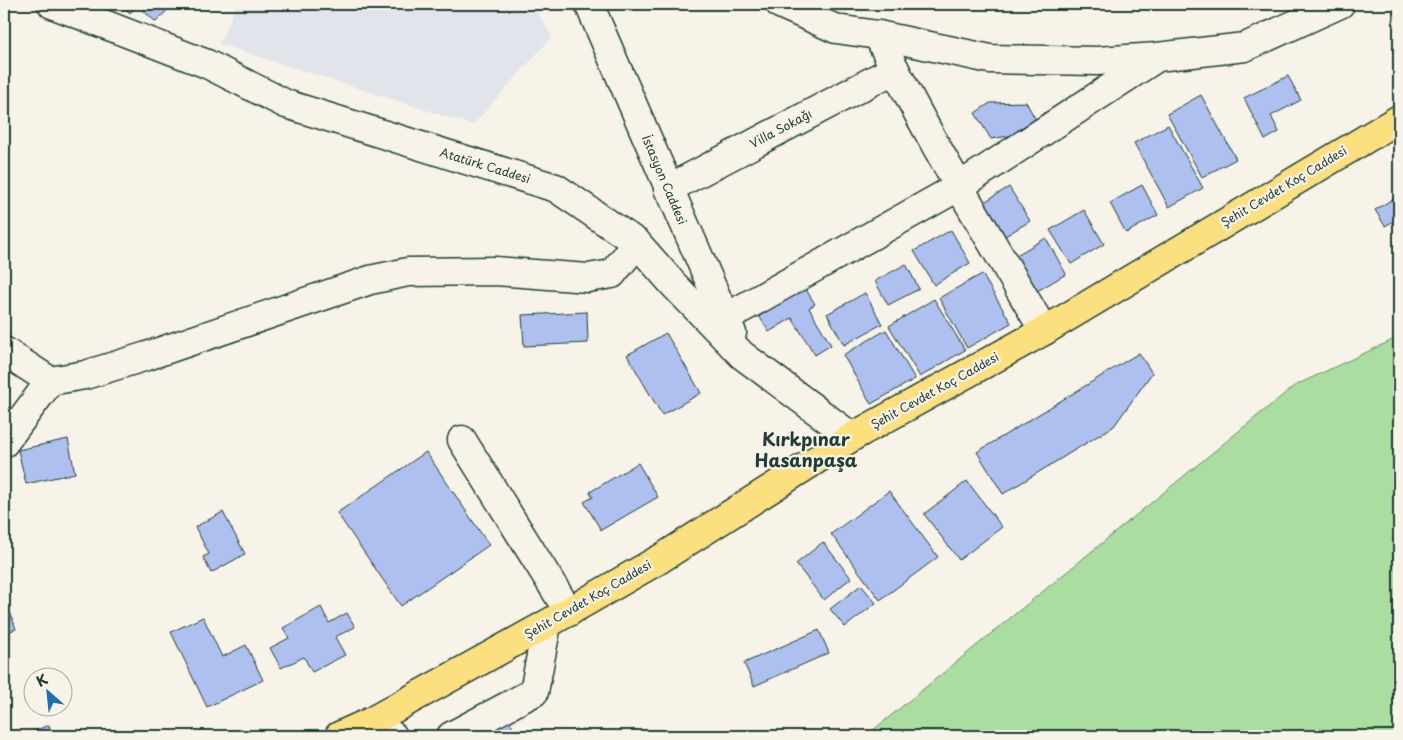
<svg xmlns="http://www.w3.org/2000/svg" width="1403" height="740" font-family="'Playpen Sans',sans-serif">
  <rect width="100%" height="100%" fill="#f7f3e8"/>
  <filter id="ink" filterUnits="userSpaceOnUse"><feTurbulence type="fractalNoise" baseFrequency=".02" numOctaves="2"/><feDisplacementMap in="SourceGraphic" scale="10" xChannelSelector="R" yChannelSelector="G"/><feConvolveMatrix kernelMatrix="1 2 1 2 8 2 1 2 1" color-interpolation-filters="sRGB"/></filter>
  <g filter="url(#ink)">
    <polygon fill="#e1e4ea" points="237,4 532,4 552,37 473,125 219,44"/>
    <polygon fill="#aadea1" stroke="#648e6a" points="1399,337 1399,736 866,736 1294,386"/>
    <g fill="#aec0ef" stroke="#1f3d34">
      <polygon points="120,4 173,4 156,22 137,5 130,13"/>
      <polygon points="1288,76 1301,100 1271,116 1279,132 1265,140 1244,98"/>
      <polygon points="1201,95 1236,159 1202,177 1167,114"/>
      <polygon points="1026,102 1037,122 1015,135 991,139 975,113 990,103"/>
      <polygon points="1168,125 1203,188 1169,207 1134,143"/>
      <polygon points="1142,185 1158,215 1126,233 1110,203"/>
      <polygon points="1009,187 1030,221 997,241 976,207"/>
      <polygon points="1399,195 1399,218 1385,226 1375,210"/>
      <polygon points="1084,210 1104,244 1071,264 1050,230"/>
      <polygon points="951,230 970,263 934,285 914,251"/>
      <polygon points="1046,238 1066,274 1034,293 1013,257"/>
      <polygon points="906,264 919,289 888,305 875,281"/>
      <polygon points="982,274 1011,323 967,348 939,298"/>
      <polygon points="805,288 815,304 809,308 831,345 815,355 792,318 769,332 759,316"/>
      <polygon points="865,293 882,324 844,345 827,314"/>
      <polygon points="934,299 965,350 920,377 889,326"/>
      <polygon points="587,312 588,343 524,346 522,315"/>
      <polygon points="886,330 915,379 871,404 843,355"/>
      <polygon points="666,333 701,393 662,415 627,355"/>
      <polygon points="1139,353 1152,373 1114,426 1003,494 977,452"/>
      <polygon points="68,439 75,473 26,484 18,450"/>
      <polygon points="426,452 489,545 401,606 337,513"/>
      <polygon points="638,463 658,497 601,530 584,502 593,497 590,492"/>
      <polygon points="967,481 1002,527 959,560 924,514"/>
      <polygon points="889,491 938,557 880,600 831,534"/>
      <polygon points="223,512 245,554 211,573 203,557 209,554 195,527"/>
      <polygon points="823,542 851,578 824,600 796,564"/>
      <polygon points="861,585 876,603 845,627 830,609"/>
      <polygon points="4,595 16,629 4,633"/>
      <polygon points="321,607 329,623 347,613 355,627 335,637 345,655 312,672 304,657 281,668 270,648 289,638 283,628"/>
      <polygon points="203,617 222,657 246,645 263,680 207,707 171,632"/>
      <polygon points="819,630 829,653 754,686 744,663"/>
      <polygon points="502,702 516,736 456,736"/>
      <polygon points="49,725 53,736 21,736"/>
    </g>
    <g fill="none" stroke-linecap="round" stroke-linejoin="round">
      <g stroke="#1f3d34" stroke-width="31">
        <g id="minor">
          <polyline points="52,4 207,64 286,104 556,188 637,243 674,285 742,355 852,437"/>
          <polyline points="589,4 732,333"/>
          <polyline points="780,4 836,29 878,35 990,59 1097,61 1157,57 1245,47 1340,4"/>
          <path d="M878 35C927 137 987 233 1044 331"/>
          <polyline points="668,189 895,69"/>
          <polyline points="725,318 960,186 1156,58"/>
          <polyline points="4,351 50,381 85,375 147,356 370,280 408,272 495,271 588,278 612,274 637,243"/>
          <polyline points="462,440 569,612"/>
          <polyline points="4,443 50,381"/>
          <polyline points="370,722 393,736"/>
          <polyline points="451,736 534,692 547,624"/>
        </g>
      </g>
      <g stroke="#1f3d34" stroke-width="31">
        <polyline id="major" points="339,736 370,722 547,624 660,559 852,437 1044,331 1399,119"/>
      </g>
      <use href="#minor" stroke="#f7f3e8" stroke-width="28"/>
      <use href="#major" stroke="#fce080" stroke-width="28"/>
    </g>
  </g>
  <g text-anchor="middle" stroke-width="4.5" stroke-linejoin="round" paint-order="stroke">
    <g font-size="12" fill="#1f3d34" stroke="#f7f3e8">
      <text transform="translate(781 129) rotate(-28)" y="4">Villa Sokağı</text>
      <text transform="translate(485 166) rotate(17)" y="4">Atatürk Caddesi</text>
      <text transform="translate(664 180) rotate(67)" y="4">İstasyon Caddesi</text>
      <text transform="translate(1284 187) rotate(-31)" y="4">Şehit Cevdet Koç Caddesi</text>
      <text transform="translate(935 391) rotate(-29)" y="4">Şehit Cevdet Koç Caddesi</text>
      <text transform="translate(588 600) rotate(-30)" y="4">Şehit Cevdet Koç Caddesi</text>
    </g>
    <g font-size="18" font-weight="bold" fill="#1f3d34" stroke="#f7f3e8">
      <text x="806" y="446">Kırkpınar<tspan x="806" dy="21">Hasanpaşa</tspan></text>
    </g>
  </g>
  <rect width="1403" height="740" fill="none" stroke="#f7f3e8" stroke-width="20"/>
  <rect x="10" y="10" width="1383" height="720" fill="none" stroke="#1f3d34" stroke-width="2" filter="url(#ink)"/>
  <g transform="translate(48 692) rotate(333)"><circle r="24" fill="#f7f3e8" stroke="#a1aaa0"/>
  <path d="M0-4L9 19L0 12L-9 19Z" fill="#1f6fb2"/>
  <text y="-8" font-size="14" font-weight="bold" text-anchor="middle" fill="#1f3d34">K</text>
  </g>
</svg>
